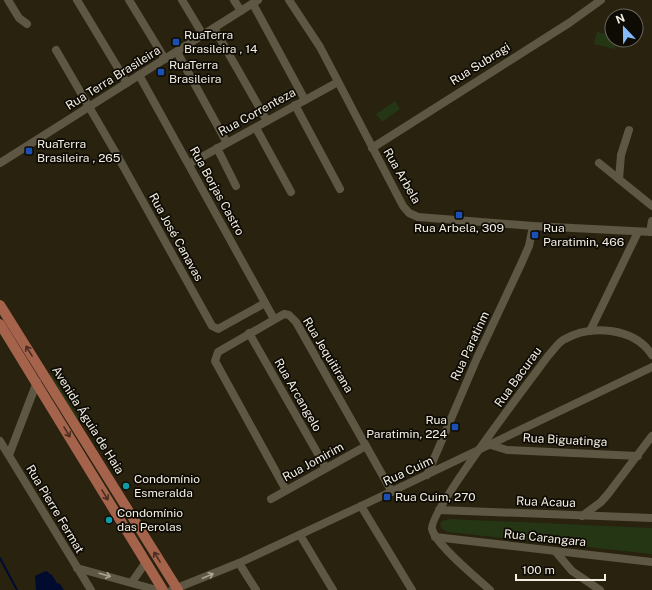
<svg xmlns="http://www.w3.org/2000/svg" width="652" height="590" font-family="'Public Sans',sans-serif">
  <rect width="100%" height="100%" fill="#28220f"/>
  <g fill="#253614">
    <polygon points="597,32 612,35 612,40 617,40 615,49 594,44"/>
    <polygon points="395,101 400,109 382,122 376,114"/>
    <polygon points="51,374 79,418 76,420 49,376"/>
    <polygon points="450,519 652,528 652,554 448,532 442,529 440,524 442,521"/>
  </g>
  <polygon fill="#000b2f" points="46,571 52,575 57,583 60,584 64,590 36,590 35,576"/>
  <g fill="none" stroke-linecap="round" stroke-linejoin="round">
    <polyline stroke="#000b2f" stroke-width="2" points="0,558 17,590"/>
    <g stroke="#5e5743" stroke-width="8">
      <polyline points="8,0 19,18 27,24"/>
      <polyline points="77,0 127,83"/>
      <polyline points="129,0 165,59"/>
      <polyline points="182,0 203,35"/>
      <polyline points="234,0 241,11"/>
      <polyline points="289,0 320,47 403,206 409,213 418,217 533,226 652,232"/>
      <polyline points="253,4 305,100"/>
      <polyline points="214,28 267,121"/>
      <polyline points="56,50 117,155 212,326 218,329 265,303"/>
      <polyline points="177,52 227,143"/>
      <polyline points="139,75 274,319"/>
      <polyline points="295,105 340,189"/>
      <polyline points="256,128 291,192"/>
      <polyline points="217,148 236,186"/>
      <polyline points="372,148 569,23 601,0"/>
      <polyline points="0,163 258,0"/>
      <polyline points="599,163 652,206"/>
      <polyline points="189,164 338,82"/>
      <polyline points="619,179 621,155 629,130"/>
      <polyline points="650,232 652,221"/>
      <polyline points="590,331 638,232"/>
      <polyline points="249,333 326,468"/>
      <polyline points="0,441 91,590"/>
      <polyline points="491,445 507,450 638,456"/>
      <polyline points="9,455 37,382"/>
      <polyline points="427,475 477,358 522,262 529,246 533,226"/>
      <polyline points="286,490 215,361 218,352 284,314 289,315 296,322 392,492"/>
      <polyline points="271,499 366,446"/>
      <polyline points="361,506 412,590"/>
      <polyline points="439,510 652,518"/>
      <polyline points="582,516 601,502 608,494 652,436"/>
      <polyline points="300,535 333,590"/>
      <polyline points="435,537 652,562"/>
      <polyline points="555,551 572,571 600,590"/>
      <polyline points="239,563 256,590"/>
      <polyline points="77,568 157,590"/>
      <polyline points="132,582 146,562"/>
      <polyline points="172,590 239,563 361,506 652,367"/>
      <path d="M490 590C478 579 435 544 432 529 428 513 532 378 548 356 553 351 557 344 563 340 590 324 634 327 652 355"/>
    </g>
    <g stroke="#a5634c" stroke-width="10">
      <polyline points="0,305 178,590"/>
      <polyline points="0,324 163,590"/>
    </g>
  </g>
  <defs><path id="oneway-shaft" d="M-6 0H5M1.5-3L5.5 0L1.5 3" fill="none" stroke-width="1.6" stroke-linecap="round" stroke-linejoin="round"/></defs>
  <g stroke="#4a2e21">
    <use href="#oneway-shaft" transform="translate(29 351) rotate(-122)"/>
    <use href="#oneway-shaft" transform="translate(67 432) rotate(59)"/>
    <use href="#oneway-shaft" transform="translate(105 495) rotate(59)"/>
    <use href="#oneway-shaft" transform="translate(157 557) rotate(-122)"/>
  </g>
  <g stroke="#a8a394">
    <use href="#oneway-shaft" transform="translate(105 575) rotate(16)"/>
    <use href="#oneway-shaft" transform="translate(208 576) rotate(-23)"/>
  </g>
  <g fill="#1a4fb4" stroke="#0e0b05" stroke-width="1.5">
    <rect x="172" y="38" width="8" height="8" rx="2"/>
    <rect x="157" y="68" width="8" height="8" rx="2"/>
    <rect x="25" y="147" width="8" height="8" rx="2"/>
    <rect x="455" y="211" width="8" height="8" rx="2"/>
    <rect x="531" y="231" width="8" height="8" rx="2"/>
    <rect x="451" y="423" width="8" height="8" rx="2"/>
    <rect x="383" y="493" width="8" height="8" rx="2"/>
  </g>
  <g fill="#0f9aa8" stroke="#0e0b05" stroke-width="1.5">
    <circle cx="126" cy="486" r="4"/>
    <circle cx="109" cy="520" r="4"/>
  </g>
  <g text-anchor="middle" stroke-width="3.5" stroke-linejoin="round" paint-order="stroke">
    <g font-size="12" fill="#f3efe4" stroke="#0e0b05" text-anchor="start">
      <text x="184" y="39">RuaTerra<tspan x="184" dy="14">Brasileira , 14</tspan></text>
      <text x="169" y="69">RuaTerra<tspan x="169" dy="14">Brasileira</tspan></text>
      <text x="37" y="148">RuaTerra<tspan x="37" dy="14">Brasileira , 265</tspan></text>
      <text x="459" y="232" text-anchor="middle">Rua Arbela, 309</text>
      <text x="543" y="232">Rua<tspan x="543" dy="14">Paratimin, 466</tspan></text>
      <text x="447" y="424" text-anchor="end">Rua<tspan x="447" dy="14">Paratimin, 224</tspan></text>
      <text x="134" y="483">Condomínio<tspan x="134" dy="14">Esmeralda</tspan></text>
      <text x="395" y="501">Rua Cuim, 270</text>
      <text x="117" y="517">Condomínio<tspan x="117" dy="14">das Perolas</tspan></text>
    </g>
    <g font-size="12" fill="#f3efe4" stroke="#0e0b05">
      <text transform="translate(480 64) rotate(-32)" y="4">Rua Subragi</text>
      <text transform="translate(113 78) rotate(-32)" y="4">Rua Terra Brasileira</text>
      <text transform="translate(257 112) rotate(-29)" y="4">Rua Correnteza</text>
      <text transform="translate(402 176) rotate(60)" y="4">Rua Arbela</text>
      <text transform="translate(217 191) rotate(61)" y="4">Rua Borjas Castro</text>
      <text transform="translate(176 237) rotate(61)" y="4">Rua José Canavas</text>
      <text transform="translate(470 346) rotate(-65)" y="4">Rua Paratinm</text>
      <text transform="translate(328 355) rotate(59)" y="4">Rua Jequitirana</text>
      <text transform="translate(518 377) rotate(-54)" y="4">Rua Bacurau</text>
      <text transform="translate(298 395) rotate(60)" y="4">Rua Arcangelo</text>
      <text transform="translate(88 420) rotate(58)" y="4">Avenida Águia de Haia</text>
      <text transform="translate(565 440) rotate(3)" y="4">Rua Biguatinga</text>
      <text transform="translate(313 462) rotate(-29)" y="4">Rua Jomirim</text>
      <text transform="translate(408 471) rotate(-25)" y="4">Rua Cuim</text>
      <text transform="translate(546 502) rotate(2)" y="4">Rua Acaua</text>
      <text transform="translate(55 509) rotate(59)" y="4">Rua Pierre Fermat</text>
      <text transform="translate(545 538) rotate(6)" y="4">Rua Carangara</text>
    </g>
  </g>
  <g transform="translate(624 28) rotate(338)"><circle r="19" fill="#0e0b05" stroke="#6a665e"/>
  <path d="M0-3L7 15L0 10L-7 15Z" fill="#85bbfb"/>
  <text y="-6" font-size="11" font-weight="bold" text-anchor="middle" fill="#f3efe4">N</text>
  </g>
  <path d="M516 574v6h89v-6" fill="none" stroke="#f3efe4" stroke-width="2"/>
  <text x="522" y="574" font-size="12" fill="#f3efe4" stroke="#0e0b05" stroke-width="3" paint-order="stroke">100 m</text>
</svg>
